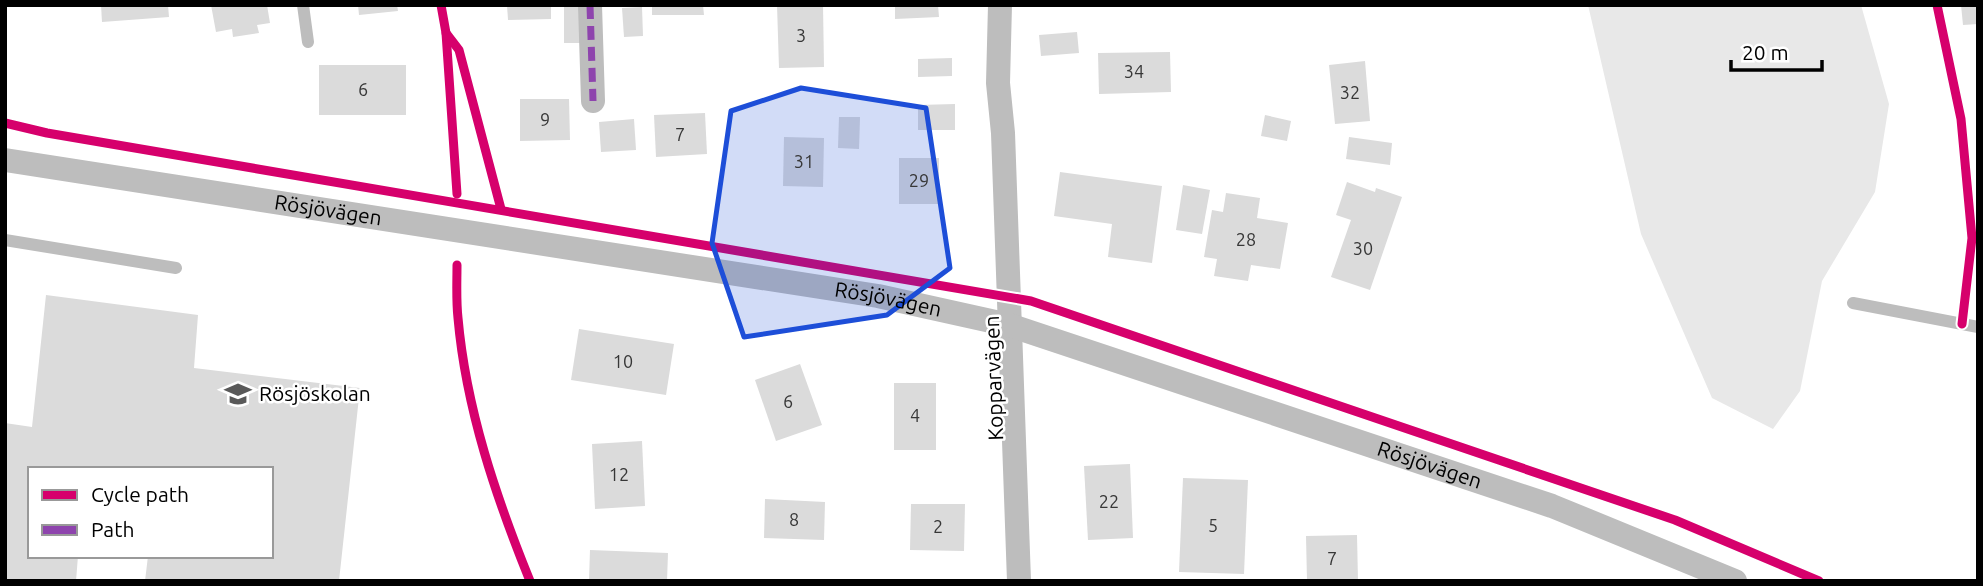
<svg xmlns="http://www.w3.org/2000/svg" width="1983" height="586" font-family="Ubuntu,sans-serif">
  <rect width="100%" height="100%" fill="#fff"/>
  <polygon fill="#e8e8e8" points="1588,5 1861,5 1889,104 1875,192 1822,281 1800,391 1773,429 1712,398 1641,234"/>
  <g fill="#dbdbdb">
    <polygon points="101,5 168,5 169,17 102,22"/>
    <polygon points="211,5 267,5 270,23 257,25 259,33 233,37 232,29 216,32"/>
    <polygon points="358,5 397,5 398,11 359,15"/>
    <polygon points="507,5 551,5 551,19 508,20"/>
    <rect x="564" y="5" width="19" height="38"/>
    <polygon points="652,5 703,5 704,15 652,15"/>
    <polygon points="777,5 823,5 824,67 779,68"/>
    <polygon points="895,5 938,5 939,17 895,19"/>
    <polygon points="1961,5 1978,5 1978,24 1963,25"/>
    <polygon points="642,7 643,36 624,37 622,8"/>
    <polygon points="1077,32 1079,53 1041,56 1039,35"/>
    <polygon points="1170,52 1171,92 1099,94 1098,53"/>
    <polygon points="952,58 952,76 918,77 918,59"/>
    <polygon points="1365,61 1370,121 1335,124 1329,65"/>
    <rect x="319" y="65" width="87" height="50"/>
    <polygon points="520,99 569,99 570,140 520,141"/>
    <polygon points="955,104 955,130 918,130 918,105"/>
    <polygon points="705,113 707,154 656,157 654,115"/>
    <polygon points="1265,115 1291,121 1287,141 1261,136"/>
    <polygon points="839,117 860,117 859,149 838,148"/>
    <polygon points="634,119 636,150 601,152 599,122"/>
    <polygon points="784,137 824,138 823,187 783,186"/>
    <polygon points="1349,137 1392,143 1390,165 1346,159"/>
    <rect x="899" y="158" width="40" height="46"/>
    <polygon points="1060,172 1162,186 1152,263 1108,257 1112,224 1054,216"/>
    <polygon points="1347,182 1375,192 1376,188 1402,197 1370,290 1331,277 1351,220 1336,215"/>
    <polygon points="1183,185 1210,190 1202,234 1176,230"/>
    <polygon points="1226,193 1260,198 1257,218 1288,223 1280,269 1251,265 1248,281 1214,276 1217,259 1204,257 1212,210 1223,212"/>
    <polygon points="46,295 198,315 194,368 360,388 339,581 145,581 148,556 271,556 271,469 107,469 86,466 86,469 30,469 30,556 78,556 76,581 5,581 5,423 32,427"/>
    <polygon points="579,329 674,344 666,395 571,380"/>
    <polygon points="800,364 822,425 776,441 755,380"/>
    <rect x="894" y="383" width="42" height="67"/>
    <polygon points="642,441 645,506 595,509 592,444"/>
    <polygon points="1130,464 1133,538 1088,540 1084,466"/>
    <polygon points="1183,478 1248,480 1244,574 1179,572"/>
    <polygon points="765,499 825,502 824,540 764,538"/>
    <polygon points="911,504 965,504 964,551 910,550"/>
    <polygon points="1357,535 1358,581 1307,581 1306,536"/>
    <polygon points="590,550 668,553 667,581 589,581"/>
  </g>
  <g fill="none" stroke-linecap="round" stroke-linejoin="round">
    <g stroke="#bdbdbd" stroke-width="12">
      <polyline points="303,5 308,42"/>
      <polyline points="5,240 176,268"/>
      <polyline points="1853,303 1978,327"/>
    </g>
    <g stroke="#bdbdbd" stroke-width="24">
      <polyline points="590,5 593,101"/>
      <polyline points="1000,5 998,83 1003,133 1019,581"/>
      <path id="s1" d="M5 160 878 296 1009 325 1552 506 1735 581"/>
    </g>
    <polyline stroke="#8e44ad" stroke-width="7" stroke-dasharray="14 7" stroke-linecap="butt" points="590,5 593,101"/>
    <g stroke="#fff" stroke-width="13">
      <g id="cycleway">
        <polyline points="441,5 446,33 457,194"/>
        <polyline points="1937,5 1961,119 1972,238 1962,324"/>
        <polyline points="446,33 459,50 501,209"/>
        <polyline points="5,123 47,133 1031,301 1675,520 1819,581"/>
        <path d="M457 265C457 282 456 300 458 318 466 409 496 497 530 581"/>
      </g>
    </g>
    <use href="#cycleway" stroke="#d6006c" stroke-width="9"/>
  </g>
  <path fill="#1d4ed8" fill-opacity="0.2" stroke="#1d4ed8" stroke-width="5" stroke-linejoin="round" d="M801 88 926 108 950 268 887 315 744 337 712 243 731 111Z"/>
  <defs>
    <g id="school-bare" transform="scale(2.1)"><path d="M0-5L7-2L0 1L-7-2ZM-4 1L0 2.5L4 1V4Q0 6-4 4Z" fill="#595959" stroke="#fff" stroke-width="2.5" paint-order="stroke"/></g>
  </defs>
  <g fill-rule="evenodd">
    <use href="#school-bare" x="238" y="394"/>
  </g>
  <g text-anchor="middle" stroke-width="5" stroke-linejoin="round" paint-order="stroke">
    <g font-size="18" fill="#373737">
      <text x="801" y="42">3</text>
      <text x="1134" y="78">34</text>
      <text x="363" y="96">6</text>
      <text x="1350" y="99">32</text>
      <text x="545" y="126">9</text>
      <text x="680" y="141">7</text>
      <text x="804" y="168">31</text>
      <text x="919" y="187">29</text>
      <text x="1246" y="246">28</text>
      <text x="1363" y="255">30</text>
      <text x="623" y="368">10</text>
      <text x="788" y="408">6</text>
      <text x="915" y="422">4</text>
      <text x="619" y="481">12</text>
      <text x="1109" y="508">22</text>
      <text x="794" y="526">8</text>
      <text x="1213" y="532">5</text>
      <text x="938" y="533">2</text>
      <text x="1332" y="565">7</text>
    </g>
    <g font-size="21" fill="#000" stroke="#fff">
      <text dy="7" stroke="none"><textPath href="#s1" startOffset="327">Rösjövägen</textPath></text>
      <text dy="7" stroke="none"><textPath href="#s1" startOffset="894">Rösjövägen</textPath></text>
      <text transform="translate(994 378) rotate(-92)" y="7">Kopparvägen</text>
      <text dy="7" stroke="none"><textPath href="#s1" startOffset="1461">Rösjövägen</textPath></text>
    </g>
    <g font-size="21" fill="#000" stroke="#fff" text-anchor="start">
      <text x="259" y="401">Rösjöskolan</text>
    </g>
  </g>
  <rect width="1983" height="586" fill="none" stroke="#000000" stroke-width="14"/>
  <rect x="28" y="467" width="245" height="91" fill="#ffffff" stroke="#999999" stroke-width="2"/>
  <rect x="42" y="490" width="35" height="10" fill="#d6006c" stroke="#999999" stroke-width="2"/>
  <text x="91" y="502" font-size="21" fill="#000000">Cycle path</text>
  <rect x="42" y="525" width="35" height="10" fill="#8e44ad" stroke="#999999" stroke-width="2"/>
  <text x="91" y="537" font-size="21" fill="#000000">Path</text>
  <path d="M1731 60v10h91v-10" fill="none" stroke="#000000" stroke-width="3.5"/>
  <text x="1742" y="60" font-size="21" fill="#000000" stroke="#ffffff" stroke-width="5" paint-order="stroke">20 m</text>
</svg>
